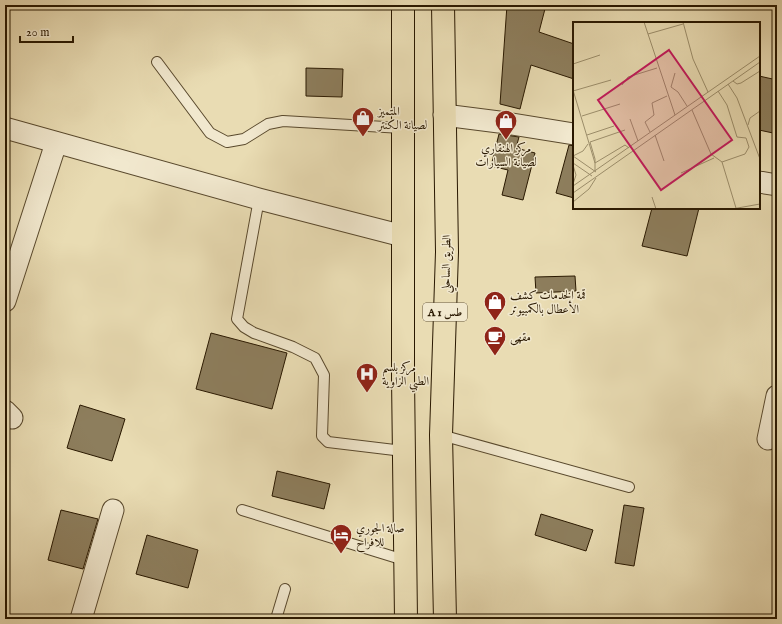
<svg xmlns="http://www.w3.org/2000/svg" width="782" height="624" font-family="'IM FELL English',Amiri,serif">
  <rect width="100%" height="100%" fill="#e9dcb3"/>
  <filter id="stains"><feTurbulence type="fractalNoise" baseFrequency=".005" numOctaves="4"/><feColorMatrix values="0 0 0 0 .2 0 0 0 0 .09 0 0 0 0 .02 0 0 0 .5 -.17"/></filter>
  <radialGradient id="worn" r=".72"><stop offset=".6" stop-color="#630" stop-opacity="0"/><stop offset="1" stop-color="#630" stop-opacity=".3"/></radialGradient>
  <g fill="#8d7e5d" stroke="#291800">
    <polygon points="507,5 546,5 539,32 574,44 574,79 531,65 520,109 500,104"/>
    <polygon points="306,68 343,69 342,97 306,96"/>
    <polygon points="759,76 777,80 777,113 773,133 759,130"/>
    <polygon points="499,134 519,137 516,148 535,153 523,200 502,195 508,170 491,166"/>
    <polygon points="569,145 574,146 574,198 556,193"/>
    <polygon points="652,208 699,208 687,256 642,246"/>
    <polygon points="575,276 576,291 536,293 535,277"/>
    <polygon points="211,333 287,353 272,409 196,389"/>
    <polygon points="80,405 125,419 112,461 67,448"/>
    <polygon points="277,471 330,484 324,509 272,496"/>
    <polygon points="624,505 644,508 634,566 615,563"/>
    <polygon points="61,510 98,519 83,569 48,560"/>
    <polygon points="541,514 593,530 586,551 535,535"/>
    <polygon points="147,535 198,550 188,588 136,574"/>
  </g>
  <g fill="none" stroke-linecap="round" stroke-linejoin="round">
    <g stroke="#59492d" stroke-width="12">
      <g id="lane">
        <polyline points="157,62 210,133 227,142 244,139 268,124 283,121 402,128"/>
        <polyline points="259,199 237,319 244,327 254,333 293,347 315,358 324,375 322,436 328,442 403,451"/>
        <polyline points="441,435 629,487"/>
        <polyline points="242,510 404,560"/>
        <polyline points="276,619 285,589"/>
      </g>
    </g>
    <g stroke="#59492d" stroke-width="23">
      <g id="street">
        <polyline points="444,115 499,122 574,134"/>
        <polyline points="5,128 259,199 403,236"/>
        <polyline points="759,182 777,185"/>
        <polyline points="5,301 56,143"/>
        <polyline points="5,411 12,418"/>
        <polyline points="768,439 777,396"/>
        <polyline points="81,619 113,510"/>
      </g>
    </g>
    <g stroke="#291800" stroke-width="24">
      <g id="highway">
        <polyline points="403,5 403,378 406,619"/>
        <polyline points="443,5 447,252 441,435 445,619"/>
      </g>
    </g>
    <use href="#lane" stroke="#f1e8ce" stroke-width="10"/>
    <use href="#street" stroke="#f1e8ce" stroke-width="21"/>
    <use href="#highway" stroke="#e9dcb3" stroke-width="22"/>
  </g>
  <defs>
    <g id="shop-pin" transform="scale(1.15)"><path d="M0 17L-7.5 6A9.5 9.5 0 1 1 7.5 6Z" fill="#8f2418" stroke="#f1e8ce"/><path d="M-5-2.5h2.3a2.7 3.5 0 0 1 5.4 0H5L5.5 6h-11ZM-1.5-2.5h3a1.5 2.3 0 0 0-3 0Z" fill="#fff"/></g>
    <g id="cafe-pin" transform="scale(1.15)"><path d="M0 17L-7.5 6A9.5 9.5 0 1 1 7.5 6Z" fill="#8f2418" stroke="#f1e8ce"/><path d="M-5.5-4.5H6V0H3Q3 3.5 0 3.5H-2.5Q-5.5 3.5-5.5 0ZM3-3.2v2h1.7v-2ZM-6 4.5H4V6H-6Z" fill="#fff"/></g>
    <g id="hospital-pin" transform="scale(1.15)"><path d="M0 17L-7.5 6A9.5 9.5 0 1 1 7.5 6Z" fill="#8f2418" stroke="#f1e8ce"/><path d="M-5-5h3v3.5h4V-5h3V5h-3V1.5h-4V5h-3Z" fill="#fff"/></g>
    <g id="hotel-pin" transform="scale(1.15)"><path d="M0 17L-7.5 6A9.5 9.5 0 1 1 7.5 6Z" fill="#8f2418" stroke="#f1e8ce"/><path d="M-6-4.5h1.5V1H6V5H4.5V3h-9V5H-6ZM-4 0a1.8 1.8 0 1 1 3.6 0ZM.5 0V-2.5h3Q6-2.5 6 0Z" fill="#fff"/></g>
  </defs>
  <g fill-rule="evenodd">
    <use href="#shop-pin" x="363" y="118"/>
    <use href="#shop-pin" x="506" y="121"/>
    <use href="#shop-pin" x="495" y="302"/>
    <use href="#cafe-pin" x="495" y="337"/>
    <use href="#hospital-pin" x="367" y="374"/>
    <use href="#hotel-pin" x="341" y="535"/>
  </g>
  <g text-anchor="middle" stroke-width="3" stroke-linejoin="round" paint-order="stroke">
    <rect fill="#f1e8ce" stroke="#65563e" stroke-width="1" x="423" y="303" width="44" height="18" rx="3"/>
    <g font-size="11" font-weight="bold" fill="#291800">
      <text x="445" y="316">A 1 طس</text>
    </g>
    <g font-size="12" fill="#291800" stroke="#f1e8ce" text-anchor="start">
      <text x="378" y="115">المتميز<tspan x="378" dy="14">لصيانة الكنتر</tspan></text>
      <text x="506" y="152" text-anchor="middle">مركز الهنقاري<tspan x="506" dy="14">لصيانة السيارات</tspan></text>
      <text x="510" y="299">قمة الخدمات كشف<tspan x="510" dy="14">الأعطال بالكمبيوتر</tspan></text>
      <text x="510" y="341">مقهى</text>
      <text x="382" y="371">مركز بلسم<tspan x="382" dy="14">الطبي الزاوية</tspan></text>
      <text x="356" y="532">صالة الجوري<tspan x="356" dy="14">للافراح</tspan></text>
    </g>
    <g font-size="12" fill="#291800" stroke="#f1e8ce">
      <text transform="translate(446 264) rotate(-89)" y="4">الطريق الساحلي</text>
    </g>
  </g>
  <g transform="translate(573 22)">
    <rect width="187" height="187" fill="#e9dcb3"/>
    <path fill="none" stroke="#9c8e6b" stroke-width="1" d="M71 0 102 93M110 0 120 37 135 70M75 12 110 2M0 42 27 33M102 51 98 65 105 70 114 84M160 59 164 62 168 61 187 49M155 62 164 76 187 137M49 63 55 55 84 46M0 68 22 141M0 69 38 58M145 69 154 83 164 115 173 116 176 125 172 132 149 140M119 88 138 132 149 140 163 186M9 94 47 82M57 97 65 119M175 103 177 96 187 89M77 110 72 100 81 93 79 81 94 74M14 113 41 104M82 113 91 139M17 120 52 108M17 120 22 137V149M0 134 23 150M0 134 10 129 15 122M0 141 19 154M22 141 52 123 56 126M0 143 3 153 0 162M108 151 141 136M0 164 187 34M0 171 187 40M79 175 83 187M0 180 16 167 23 156M159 187 187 182"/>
    <path fill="#c2185b" fill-opacity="0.15" stroke="#c2185b" stroke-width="2" d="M96 28 159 118 88 168 25 78Z"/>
    <rect width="187" height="187" fill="none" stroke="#291800" stroke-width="2"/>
  </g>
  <rect width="782" height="624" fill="none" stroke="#e9dcb3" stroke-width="20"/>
  <rect x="6" y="6" width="770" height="612" fill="none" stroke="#291800" stroke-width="2"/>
  <rect x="10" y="10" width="762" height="604" fill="none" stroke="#291800"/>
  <path d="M20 36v6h53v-6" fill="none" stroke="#291800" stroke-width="2"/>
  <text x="26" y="36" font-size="12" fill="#291800" stroke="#f1e8ce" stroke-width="3" paint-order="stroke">20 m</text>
  <rect width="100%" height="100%" filter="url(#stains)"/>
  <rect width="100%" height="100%" fill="url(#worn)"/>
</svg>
